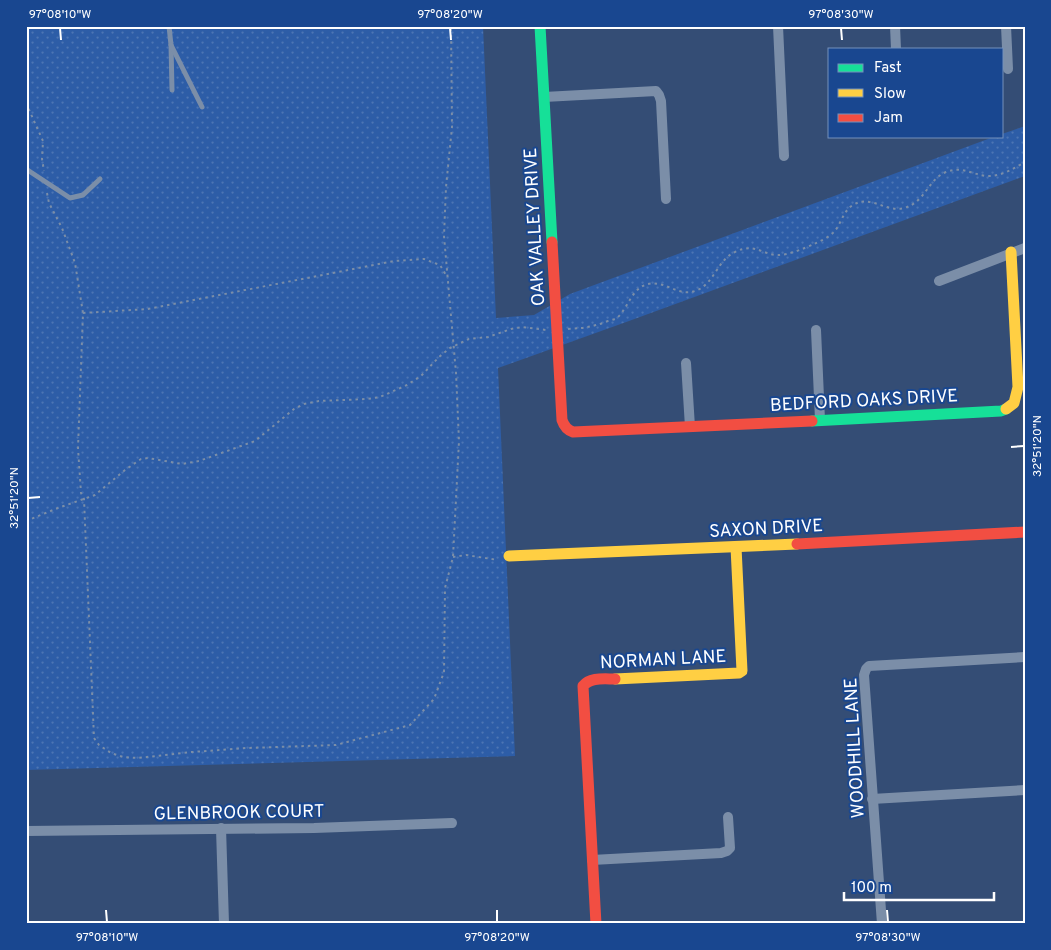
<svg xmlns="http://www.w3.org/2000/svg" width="1051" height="950" font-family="Overpass,sans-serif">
  <defs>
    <pattern id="park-dots" width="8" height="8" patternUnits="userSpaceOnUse" patternTransform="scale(1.25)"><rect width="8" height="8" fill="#2d5da7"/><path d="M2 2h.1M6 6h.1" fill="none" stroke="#4c75b4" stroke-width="1.8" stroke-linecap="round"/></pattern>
  </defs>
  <rect width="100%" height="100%" fill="#344d75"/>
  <polygon fill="url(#park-dots)" points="26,26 483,26 496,318 534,315 570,294 996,136 1002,136 1002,134 1025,126 1025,176 629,321 498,368 515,756 26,770"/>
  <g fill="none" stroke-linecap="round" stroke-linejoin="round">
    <g stroke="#7b8ea8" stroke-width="2" stroke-dasharray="2.5 4" stroke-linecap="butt">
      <polyline points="26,103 43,141 42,159 44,171"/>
      <polyline points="47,193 49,203 62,228 75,263 83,313 78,448 81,493 84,499 94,738 99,745 111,753 123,757 138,758 192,752 247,748 336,745 410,725 434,699 444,672 445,588 453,557 459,441 456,373 444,236 446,187 452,127 451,26"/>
      <polyline points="83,313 148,309 394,261 424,259 440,265 446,275"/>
      <path d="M568 329C584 328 593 327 608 321 612 320 616 319 618 317 629 306 632 288 648 284 665 280 678 297 695 291 714 285 717 260 735 252 755 242 762 255 778 255 789 255 805 248 814 244 821 241 829 237 834 232 841 224 843 211 853 205 870 194 886 213 904 208 926 202 927 180 946 172 962 166 971 174 986 176 1000 177 1013 169 1025 162"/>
      <polyline points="26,521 58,508 95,495 125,470 141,459 148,458 182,464 199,461 255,441 294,409 304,404 319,401 367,399 380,397 407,385 421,376 439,357 450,348 469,339 488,337 511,329 522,327 546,330"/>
      <polyline points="453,557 466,555 498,560"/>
    </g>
    <g stroke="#7b8ea8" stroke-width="5">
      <polyline points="169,26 171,45 172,90"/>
      <polyline points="171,45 202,107"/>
      <polyline points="26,169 70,198 83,195 100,179"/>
    </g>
    <g stroke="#7b8ea8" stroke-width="10">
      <polyline points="778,26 784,156"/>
      <polyline points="895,26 896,49"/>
      <polyline points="1006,26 1008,69"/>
      <polyline points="544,97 656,91 659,95 661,101 666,199"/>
      <polyline points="939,281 1025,248"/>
      <polyline points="816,330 820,420"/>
      <polyline points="686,363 690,427"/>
      <polyline points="872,799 1025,790"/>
      <polyline points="221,828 224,924"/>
      <polyline points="26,831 314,828 452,823"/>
      <polyline points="592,860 721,853 727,851 730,848 728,817"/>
      <polyline points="882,924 864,675 866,669 869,666 1025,657"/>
    </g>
    <g stroke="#16e098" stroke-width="11">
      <polyline points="540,26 552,242"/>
      <polyline points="812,421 1001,411 1006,409"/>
    </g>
    <g stroke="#ffcf43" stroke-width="11">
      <polyline points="1006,409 1014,403 1018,387 1011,252"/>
      <polyline points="509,556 797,544"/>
      <polyline points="615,679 739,673 742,671 736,547"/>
    </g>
    <g stroke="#f24e42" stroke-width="11">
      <path d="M552 242 562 420C564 426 567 430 573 432L812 421"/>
      <polyline points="797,544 1025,532"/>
      <path d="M596 924 583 686C590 677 604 679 615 679"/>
    </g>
  </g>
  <path fill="none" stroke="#fff" stroke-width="2" d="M60 28 61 40M450 28 451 40M841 28 842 40M1011 447 1024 446M28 498 40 497M106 910 107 922M497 910V922M887 910 888 922"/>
  <g text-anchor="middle" stroke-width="4" stroke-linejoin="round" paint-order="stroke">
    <g font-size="18" fill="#fff" stroke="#194790">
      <text transform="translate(534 227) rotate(-93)" y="6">OAK VALLEY DRIVE</text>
      <text transform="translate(864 400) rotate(-3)" y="6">BEDFORD OAKS DRIVE</text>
      <text transform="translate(766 528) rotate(-3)" y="6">SAXON DRIVE</text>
      <text transform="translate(663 659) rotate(-3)" y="6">NORMAN LANE</text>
      <text transform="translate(854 748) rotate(-93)" y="6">WOODHILL LANE</text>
      <text transform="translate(239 812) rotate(-1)" y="6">GLENBROOK COURT</text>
    </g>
  </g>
  <rect width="1051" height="950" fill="none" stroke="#194790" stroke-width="55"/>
  <rect x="828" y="48" width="175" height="90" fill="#194790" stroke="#7591bc"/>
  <rect x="838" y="64" width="25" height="8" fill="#16e098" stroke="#7591bc"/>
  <text x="874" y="72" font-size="15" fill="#ffffff">Fast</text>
  <rect x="838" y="89" width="25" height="8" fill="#ffcf43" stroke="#7591bc"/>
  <text x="874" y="98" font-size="15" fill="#ffffff">Slow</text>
  <rect x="838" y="114" width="25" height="8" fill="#f24e42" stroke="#7591bc"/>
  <text x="874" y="122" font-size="15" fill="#ffffff">Jam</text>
  <path d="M844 892v8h150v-8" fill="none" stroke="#ffffff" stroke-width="2.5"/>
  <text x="851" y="892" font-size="15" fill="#ffffff" stroke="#194790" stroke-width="4" paint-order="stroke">100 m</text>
  <rect x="28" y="28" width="996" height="894" fill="none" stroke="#fff" stroke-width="2"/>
  <g font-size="12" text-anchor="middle" fill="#fff">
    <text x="60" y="18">97°08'10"W</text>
    <text x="450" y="18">97°08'20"W</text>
    <text x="841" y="18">97°08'30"W</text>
    <text transform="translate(1037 446) rotate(-90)" y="4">32°51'20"N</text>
    <text transform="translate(14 498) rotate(-90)" y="4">32°51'20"N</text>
    <text x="107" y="941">97°08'10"W</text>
    <text x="497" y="941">97°08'20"W</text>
    <text x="888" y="941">97°08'30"W</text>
  </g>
</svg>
